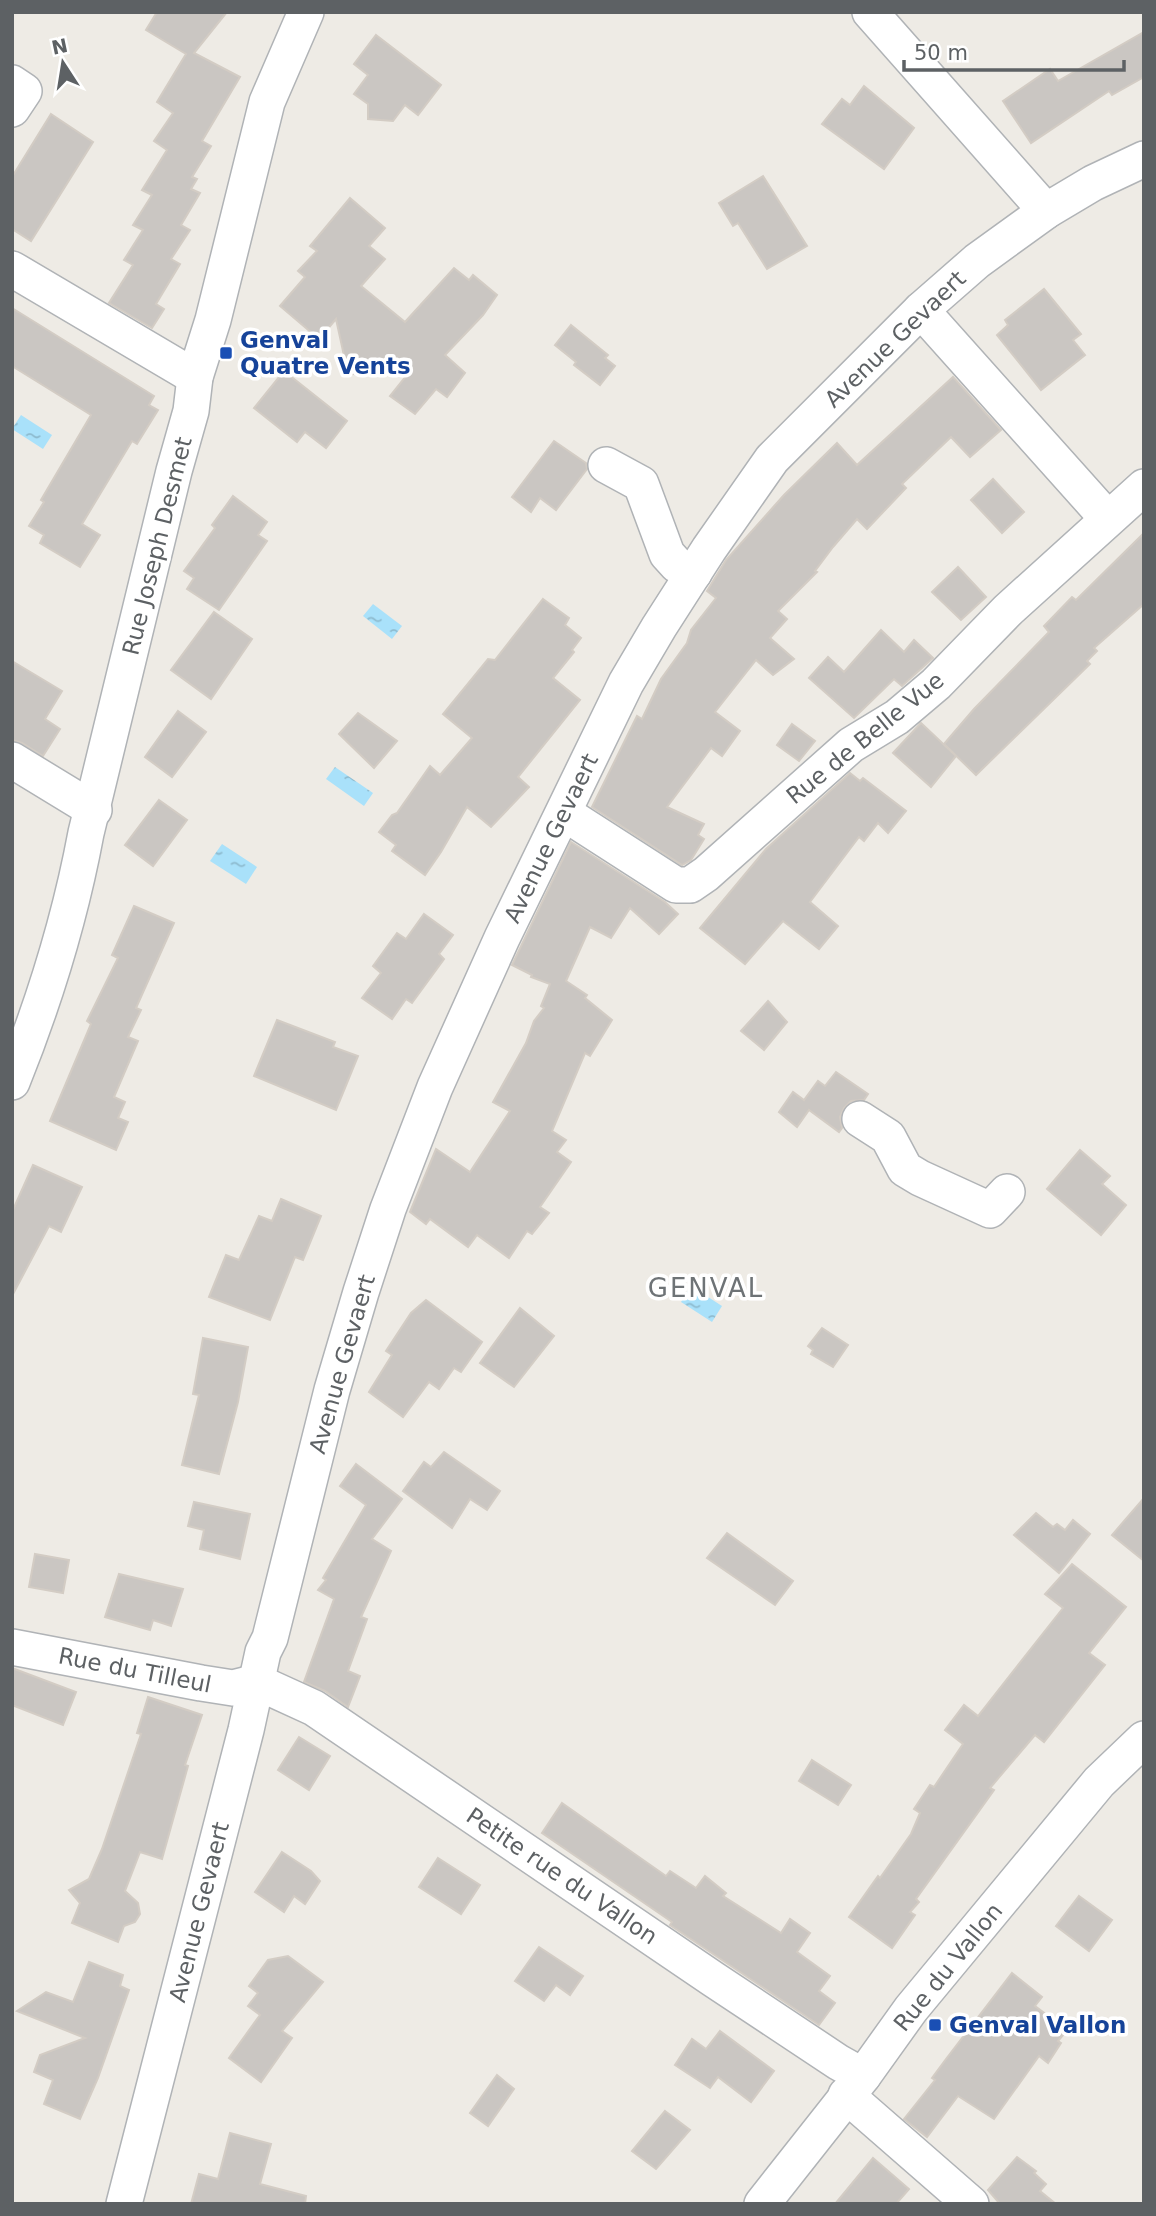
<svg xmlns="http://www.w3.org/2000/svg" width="1156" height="2216" font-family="'DejaVu Sans',sans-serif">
  <defs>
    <pattern id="water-ripples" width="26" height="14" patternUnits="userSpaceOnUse" patternTransform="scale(1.75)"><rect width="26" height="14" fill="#a9e1fa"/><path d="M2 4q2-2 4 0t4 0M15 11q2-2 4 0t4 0" fill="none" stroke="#8dbace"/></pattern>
  </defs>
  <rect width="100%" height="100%" fill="#eeebe5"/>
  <g fill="url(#water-ripples)">
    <polygon points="21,415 52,435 43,449 12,429"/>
    <polygon points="373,604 402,626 392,639 363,616"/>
    <polygon points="335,767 373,793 364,806 326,779"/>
    <polygon points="222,844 257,867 246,884 210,861"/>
    <polygon points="691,1286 722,1306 712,1322 681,1302"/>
  </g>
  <g fill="#cac6c2" stroke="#d3ccc4" stroke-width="2">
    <polygon points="157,12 227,12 194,53 240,77 202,141 211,146 192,177 197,179 191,189 200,193 181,225 190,230 171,259 180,264 156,304 164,309 152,328 109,303 133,265 124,260 143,230 133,225 152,195 142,190 167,150 154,141 173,113 157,102 186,54 146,30"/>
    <polygon points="1144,32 1144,77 1112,95 1109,91 1031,143 1003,101 1050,69 1058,81"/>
    <polygon points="376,35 441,85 418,115 405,105 393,121 368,119 368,104 354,94 368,75 354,64"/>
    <polygon points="864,86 914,128 884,169 822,124 842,99 850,105"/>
    <polygon points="51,114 93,142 31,241 12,229 12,177"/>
    <polygon points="763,176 807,246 767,269 738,223 733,226 719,203"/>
    <polygon points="350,198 385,228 369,246 385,259 361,286 405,322 454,268 469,280 473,275 497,295 483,315 445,355 465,373 447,397 436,389 415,414 390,396 407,375 348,374 336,319 319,339 280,306 305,277 298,271 317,251 310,246"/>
    <polygon points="1044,289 1081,334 1073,340 1085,355 1041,390 997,335 1008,325 1005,320"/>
    <polygon points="12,308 154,396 149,405 158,410 137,444 132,441 82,524 100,535 80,567 40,543 44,535 29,526 44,502 41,500 91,415 12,366"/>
    <polygon points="571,325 608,355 605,358 615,366 600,385 574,365 576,362 555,345"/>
    <polygon points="284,371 347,421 326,448 305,432 297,442 254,408"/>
    <polygon points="953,377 1001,430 970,457 951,437 902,484 906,488 867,529 857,519 833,547 815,571 817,572 778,611 787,619 770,638 794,659 773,675 756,660 715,712 740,731 722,756 711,748 667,807 704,824 698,835 704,839 691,860 682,865 592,807 637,716 642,719 661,679 687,643 691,630 716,598 707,591 726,560 784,495 837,443 857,465"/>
    <polygon points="554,441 586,463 587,469 556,510 540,498 531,512 512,497"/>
    <polygon points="993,479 1024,512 1002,533 971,500"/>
    <polygon points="233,496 267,522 258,535 267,541 219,610 187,589 194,578 184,571 215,528 212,525"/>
    <polygon points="1144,533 1144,604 1094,648 1097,651 1087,661 1090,664 976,775 944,744 974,709 1049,632 1044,626 1072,597 1076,600"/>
    <polygon points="958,567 986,597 961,620 932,592"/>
    <polygon points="543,599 569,618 565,625 581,638 572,650 574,652 553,678 580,700 518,777 529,787 491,827 467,807 441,852 425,875 392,851 396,845 379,832 392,815 397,813 430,766 440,775 472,738 443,714 488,659 495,660"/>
    <polygon points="214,612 252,639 211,699 171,670"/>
    <polygon points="881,630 904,652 914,640 933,658 902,686 894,679 854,718 809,678 828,657 844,672"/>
    <polygon points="12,661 62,691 45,719 60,729 43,756 22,743 12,740"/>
    <polygon points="178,711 206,732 172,777 145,757"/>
    <polygon points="358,713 397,741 374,768 339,734"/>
    <polygon points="921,723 956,756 931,787 893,753"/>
    <polygon points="792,724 815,741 799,761 777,745"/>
    <polygon points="850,773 860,781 863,778 906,811 888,833 878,823 864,841 859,837 810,902 838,926 819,949 783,921 745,964 700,928 766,849"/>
    <polygon points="159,800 187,820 153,866 125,845"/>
    <polygon points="571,842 665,902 678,914 659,934 630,908 611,938 590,927 566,981 587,995 585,998 612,1020 590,1056 585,1053 552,1131 566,1140 557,1152 571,1162 540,1207 549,1213 532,1234 527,1231 509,1258 477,1235 468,1247 430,1219 426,1224 410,1212 436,1149 470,1172 510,1111 493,1102 526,1043 534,1021 544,1008 541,1006 550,984 531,977 532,975 512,965"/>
    <polygon points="134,906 174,923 136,1008 141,1010 128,1037 138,1041 114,1097 125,1102 118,1118 128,1122 116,1150 50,1121 91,1024 87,1021 118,958 112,955"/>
    <polygon points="424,914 453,935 439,954 444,959 412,1003 406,999 392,1019 362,998 381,973 373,966 397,933 406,939"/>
    <polygon points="768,1001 787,1022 764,1050 741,1031"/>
    <polygon points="277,1020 335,1042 333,1047 358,1056 336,1110 254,1076"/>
    <polygon points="836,1072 868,1094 864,1100 851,1101 844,1108 840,1117 842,1128 839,1132 809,1110 797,1127 779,1112 793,1092 804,1100 818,1081 825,1086"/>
    <polygon points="1080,1150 1110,1176 1102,1184 1126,1205 1101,1235 1047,1189"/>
    <polygon points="33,1165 82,1187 61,1232 49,1226 12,1296 12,1212"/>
    <polygon points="281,1199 321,1216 303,1260 295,1257 270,1320 209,1297 226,1255 239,1260 259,1216 272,1221"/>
    <polygon points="426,1300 482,1342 461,1372 454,1368 439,1389 429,1382 403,1417 369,1392 392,1355 386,1351 411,1313"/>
    <polygon points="520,1308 554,1336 514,1387 480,1363"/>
    <polygon points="822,1328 848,1345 833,1367 811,1354 813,1350 808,1346"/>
    <polygon points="203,1338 248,1347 238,1402 219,1474 182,1465 199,1395 193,1394"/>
    <polygon points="444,1452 500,1491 487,1510 470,1499 452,1528 403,1491 424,1462 431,1467"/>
    <polygon points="356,1464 402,1499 372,1539 391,1551 361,1617 367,1619 348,1671 360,1676 348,1707 325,1691 304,1682 334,1599 318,1590 326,1580 323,1578 366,1505 340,1486"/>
    <polygon points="1144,1498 1144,1561 1112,1535"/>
    <polygon points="194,1502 250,1514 240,1559 200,1549 204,1530 188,1526"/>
    <polygon points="1036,1513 1053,1527 1057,1524 1065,1530 1073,1520 1090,1534 1059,1573 1014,1535"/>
    <polygon points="727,1533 793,1581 775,1605 707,1558"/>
    <polygon points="35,1554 69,1560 63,1593 29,1587"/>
    <polygon points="1072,1564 1126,1607 1089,1653 1105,1665 1044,1742 1035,1735 990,1788 994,1790 916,1899 919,1902 910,1912 915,1915 892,1948 849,1917 878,1876 880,1878 911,1834 920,1813 914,1809 930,1785 934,1787 963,1744 945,1730 964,1705 978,1716 1063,1608 1045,1594"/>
    <polygon points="119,1574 183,1589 171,1626 153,1620 150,1630 105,1617"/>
    <polygon points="12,1668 76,1692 63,1725 12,1705"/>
    <polygon points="148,1697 202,1715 185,1765 188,1766 162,1859 140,1852 125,1891 138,1903 140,1914 135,1922 124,1926 118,1942 72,1923 80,1903 69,1890 89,1879 102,1849 141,1734 137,1733"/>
    <polygon points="299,1737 330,1756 309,1790 278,1770"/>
    <polygon points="812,1760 851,1785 838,1805 799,1781"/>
    <polygon points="562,1803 666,1876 670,1871 696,1888 705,1876 726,1893 723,1896 781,1933 790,1919 810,1933 797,1952 830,1976 819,1991 835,2003 819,2025 670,1925 672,1922 542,1833"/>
    <polygon points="282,1852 311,1871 320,1881 305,1904 294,1896 284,1912 255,1892"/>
    <polygon points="438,1858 480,1885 461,1914 419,1887"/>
    <polygon points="1079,1896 1112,1920 1089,1951 1056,1926"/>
    <polygon points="539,1947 583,1976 570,1995 556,1985 544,2001 515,1981"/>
    <polygon points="288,1956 323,1982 282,2031 292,2038 261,2082 229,2058 260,2015 248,2006 258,1993 249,1986 268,1960"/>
    <polygon points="89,1962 123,1975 120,1986 129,1990 98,2078 80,2119 44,2104 53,2080 34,2072 40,2055 85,2038 17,2011 46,1992 73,2002"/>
    <polygon points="1012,1973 1042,1997 1035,2006 1055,2021 1052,2025 1064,2034 1058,2041 1061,2043 1048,2063 1039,2056 994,2119 958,2096 927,2137 904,2119 935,2080 932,2078 946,2059"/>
    <polygon points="720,2031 774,2071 751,2102 718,2077 710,2088 675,2065 692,2039 706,2049"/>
    <polygon points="497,2075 514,2089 488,2126 470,2113"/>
    <polygon points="665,2111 690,2130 656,2169 632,2151"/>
    <polygon points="230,2133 271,2144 260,2184 306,2196 305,2204 191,2204 199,2174 218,2179"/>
    <polygon points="1017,2157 1036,2171 1034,2173 1046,2184 1040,2191 1056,2204 1000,2204 988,2190"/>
    <polygon points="873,2158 909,2189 896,2204 835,2204"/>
  </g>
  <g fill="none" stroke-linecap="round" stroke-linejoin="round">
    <g stroke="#b0b3b6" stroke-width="38">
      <g id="minor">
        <polyline points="870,12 1046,211"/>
        <polyline points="12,83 24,91 12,109"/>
        <polyline points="12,269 195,377"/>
        <polyline points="921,310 1107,518"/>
        <polyline points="606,465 641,484 667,554 677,565 694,573"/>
        <polyline points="12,760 94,810"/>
        <polyline points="564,813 676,885 690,885 706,874 851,745 897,717 936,684 1008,610 1144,487"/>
        <path d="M12 1082C45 1000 70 919 86 833L174 471 191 411 195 377 213 320 267 102 306 12"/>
        <polyline points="860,1119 888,1137 905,1169 920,1178 990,1210 1007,1192"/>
        <polyline points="12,1647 201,1683 233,1688 257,1682 314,1708 713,1979 838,2062 863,2076"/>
        <polyline points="846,2095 971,2204"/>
        <polyline points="124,2204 246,1730 263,1652 270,1638 332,1390 361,1292 388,1209 435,1087 502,938 626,683 659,627 709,549 772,459 921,310 977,261 1046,211 1093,183 1144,159"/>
        <polyline points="762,2204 863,2076 911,2009 1099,1782 1144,1739"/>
      </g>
    </g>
    <use href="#minor" stroke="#fff" stroke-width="35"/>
  </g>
  <g fill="#1a4fb4" stroke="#fff" stroke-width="2.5">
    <rect x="219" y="346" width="14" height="14" rx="3.5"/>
    <rect x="928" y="2018" width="14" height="14" rx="3.5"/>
  </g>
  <g text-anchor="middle" stroke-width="7" stroke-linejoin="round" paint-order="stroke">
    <g font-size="23" fill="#5d6164" stroke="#fff">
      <text transform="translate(895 339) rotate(-44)" y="8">Avenue Gevaert</text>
      <text transform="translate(157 546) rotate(-76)" y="8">Rue Joseph Desmet</text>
      <text transform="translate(865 738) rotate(-39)" y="8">Rue de Belle Vue</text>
      <text transform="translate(551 838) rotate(-64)" y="8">Avenue Gevaert</text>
      <text transform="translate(342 1364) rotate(-74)" y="8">Avenue Gevaert</text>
      <text transform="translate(135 1670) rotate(11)" y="8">Rue du Tilleul</text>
      <text transform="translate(562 1876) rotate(34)" y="8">Petite rue du Vallon</text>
      <text transform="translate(199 1912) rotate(-76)" y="8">Avenue Gevaert</text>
      <text transform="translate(948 1967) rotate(-51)" y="8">Rue du Vallon</text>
    </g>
    <g font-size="23" font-weight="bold" fill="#164399" stroke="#fff" text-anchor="start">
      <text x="240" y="348">Genval<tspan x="240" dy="26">Quatre Vents</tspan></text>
      <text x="949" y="2033">Genval Vallon</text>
    </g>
    <g font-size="26" letter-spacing="2" fill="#6e7376" stroke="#fff">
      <text x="706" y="1297">GENVAL</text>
    </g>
  </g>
  <rect width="1156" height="2216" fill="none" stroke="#5d6164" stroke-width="28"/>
  <g transform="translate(63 63) rotate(348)" stroke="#ffffff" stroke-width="5" paint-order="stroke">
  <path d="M0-5L12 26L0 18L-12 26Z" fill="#5d6164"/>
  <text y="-10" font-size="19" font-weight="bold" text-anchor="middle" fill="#5d6164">N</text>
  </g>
  <path d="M904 60v10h220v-10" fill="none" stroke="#5d6164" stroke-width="3.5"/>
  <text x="914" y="60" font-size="21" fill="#5d6164" stroke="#ffffff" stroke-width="5" paint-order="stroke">50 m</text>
</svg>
